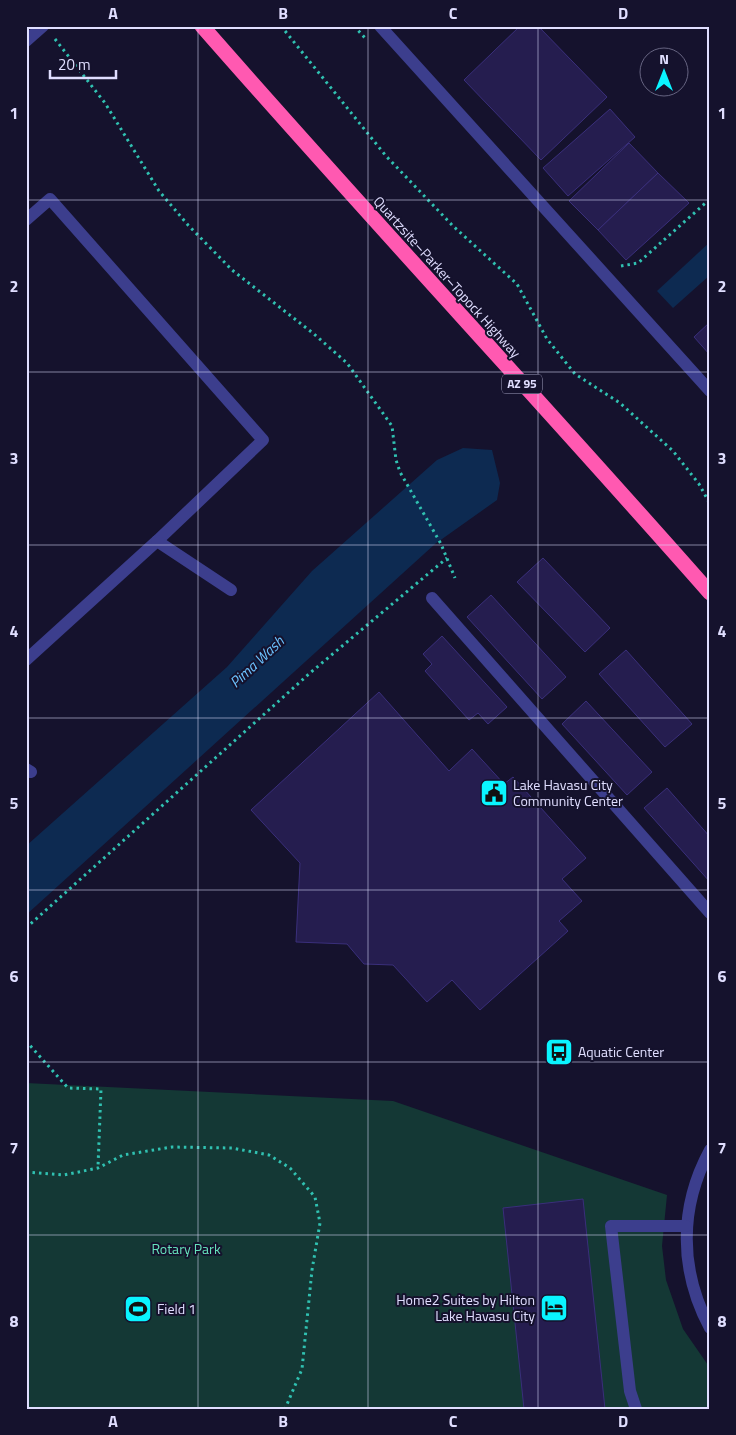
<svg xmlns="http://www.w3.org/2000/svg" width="736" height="1435" font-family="'Titillium Web',sans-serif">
  <rect width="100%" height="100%" fill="#15122d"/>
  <polygon fill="#143835" points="26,1083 393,1101 667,1195 662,1246 666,1280 683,1329 710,1368 710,1409 26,1409"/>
  <g fill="#0d2a51">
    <polygon points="710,242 710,275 673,308 657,291"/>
    <polygon points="463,448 492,450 500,483 497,500 435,544 26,915 26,846 227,667 312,571 437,460"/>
  </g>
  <g fill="#251d4f" stroke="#3a2f7b">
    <polygon points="520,26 538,26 607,97 541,160 464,80"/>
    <polygon points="610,109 635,137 568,196 543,168"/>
    <polygon points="629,143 658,173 598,230 569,201"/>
    <polygon points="658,173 689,203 626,260 598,230"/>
    <polygon points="710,322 710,355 694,337"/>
    <polygon points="543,558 610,628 585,652 517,582"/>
    <polygon points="491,595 566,677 542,699 467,617"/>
    <polygon points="442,636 507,707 488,724 478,713 469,720 425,671 432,664 423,654"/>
    <polygon points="626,650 692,724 665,747 599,674"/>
    <polygon points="379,692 449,771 472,749 504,784 513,777 586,858 562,879 582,901 559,921 568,931 480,1010 452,980 427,1002 393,965 364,964 347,944 296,942 300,863 251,810"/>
    <polygon points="586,701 652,772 627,795 562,724"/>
    <polygon points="667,788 710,837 710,882 644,808"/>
    <polygon points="583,1199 605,1409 524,1409 503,1208"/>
  </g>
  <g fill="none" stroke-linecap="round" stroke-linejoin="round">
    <g stroke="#30c1b1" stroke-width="3" stroke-dasharray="2.5 4" stroke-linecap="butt">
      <polyline points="281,26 386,156 453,226 517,284 547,339 575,374 620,403 673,451 699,484 710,504"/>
      <polyline points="354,26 366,39"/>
      <polyline points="55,39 105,103 159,191 188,225 232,270 314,334 347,363 392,426 396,460 400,472 441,544 455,578"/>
      <polyline points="621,266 638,263 710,199"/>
      <polyline points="26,928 310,673 447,558"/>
      <polyline points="26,1041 68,1088 101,1089 98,1167"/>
      <polyline points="26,1172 64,1175 98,1168 123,1155 172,1147 232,1148 269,1155 290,1168 315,1197 320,1223 312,1270 302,1369 285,1409"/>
    </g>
    <g stroke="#3c3e8d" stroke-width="12">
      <polyline points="380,26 710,391"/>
      <polyline points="26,41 43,26"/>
      <polyline points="26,220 50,199 263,440 157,541 26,660"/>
      <polyline points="157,541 231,590"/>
      <polyline points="432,598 710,913"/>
      <polyline points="26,769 31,772"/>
      <path d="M710 1150C679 1207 679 1270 710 1328"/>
      <polyline points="636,1409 630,1391 611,1226 686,1226"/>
    </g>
    <path stroke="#ff59b1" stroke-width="15" d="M202 26C369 217 542 402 710 593"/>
  </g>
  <path fill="none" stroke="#e0deff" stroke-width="1" stroke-opacity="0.55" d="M198 26V1409M368 26V1409M538 26V1409M26 200H710M26 372H710M26 545H710M26 718H710M26 890H710M26 1062H710M26 1235H710"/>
  <defs>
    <g id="civic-square" transform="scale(1.4375)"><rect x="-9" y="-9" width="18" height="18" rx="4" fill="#0af4ff" stroke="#15122d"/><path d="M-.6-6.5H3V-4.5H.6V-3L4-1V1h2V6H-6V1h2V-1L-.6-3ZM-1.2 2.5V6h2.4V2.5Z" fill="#111"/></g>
    <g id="bus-square" transform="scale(1.4375)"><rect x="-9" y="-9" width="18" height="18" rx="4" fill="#0af4ff" stroke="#15122d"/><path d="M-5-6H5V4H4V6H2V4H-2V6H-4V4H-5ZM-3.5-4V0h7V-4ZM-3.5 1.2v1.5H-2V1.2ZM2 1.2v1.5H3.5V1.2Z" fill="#111"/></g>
    <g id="hotel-square" transform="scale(1.4375)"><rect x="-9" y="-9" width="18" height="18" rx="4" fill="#0af4ff" stroke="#15122d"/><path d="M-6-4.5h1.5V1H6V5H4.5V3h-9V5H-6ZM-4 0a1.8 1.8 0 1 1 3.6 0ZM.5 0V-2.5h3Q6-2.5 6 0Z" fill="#111"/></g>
    <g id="stadium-square" transform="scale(1.4375)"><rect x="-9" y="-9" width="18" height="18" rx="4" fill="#0af4ff" stroke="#15122d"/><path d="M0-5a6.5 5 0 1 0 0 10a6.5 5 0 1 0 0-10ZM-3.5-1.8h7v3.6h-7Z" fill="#111"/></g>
  </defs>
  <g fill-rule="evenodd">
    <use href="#civic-square" x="494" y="793"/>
    <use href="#bus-square" x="559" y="1052"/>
    <use href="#hotel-square" x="554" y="1308"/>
    <use href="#stadium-square" x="138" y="1309"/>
  </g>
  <g text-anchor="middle" stroke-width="4" stroke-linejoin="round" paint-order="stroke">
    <rect fill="#15122d" stroke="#a3a1c0" stroke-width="1" x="502" y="374.5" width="40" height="19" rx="4"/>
    <g font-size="12" font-weight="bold" fill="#e0deff">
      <text x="522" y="388">AZ 95</text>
    </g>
    <g font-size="14" fill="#e0deff" stroke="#15122d">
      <text transform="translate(447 277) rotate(48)" y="5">Quartzsite–Parker–Topock Highway</text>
    </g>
    <g font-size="14" fill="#e0deff" stroke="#15122d" text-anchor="start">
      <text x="513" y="790">Lake Havasu City<tspan x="513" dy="16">Community Center</tspan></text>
      <text x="578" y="1057">Aquatic Center</text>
      <text x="535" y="1305" text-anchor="end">Home2 Suites by Hilton<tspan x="535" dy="16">Lake Havasu City</tspan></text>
      <text x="157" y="1314">Field 1</text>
    </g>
    <g font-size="14" fill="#66e3bd" stroke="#15122d">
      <text x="186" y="1254">Rotary Park</text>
    </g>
    <g font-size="15" font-style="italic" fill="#6cc3ff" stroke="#15122d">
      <text transform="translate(257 662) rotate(-43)" y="5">Pima Wash</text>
    </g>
  </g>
  <rect width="736" height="1435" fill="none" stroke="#15122d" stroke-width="55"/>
  <g transform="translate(664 72)"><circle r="24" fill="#15122d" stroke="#666481"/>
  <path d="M0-4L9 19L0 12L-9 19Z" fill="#0af4ff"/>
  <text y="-8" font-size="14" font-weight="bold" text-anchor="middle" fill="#e0deff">N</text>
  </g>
  <path d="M50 70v8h66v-8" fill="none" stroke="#e0deff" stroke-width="2.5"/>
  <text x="58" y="70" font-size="15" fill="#e0deff" stroke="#15122d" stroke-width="4" paint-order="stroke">20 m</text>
  <rect x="28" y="28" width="680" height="1380" fill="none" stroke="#e0deff" stroke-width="2"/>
  <g font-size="16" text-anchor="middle" font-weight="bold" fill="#e0deff">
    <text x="113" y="19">A</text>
    <text x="283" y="19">B</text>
    <text x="453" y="19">C</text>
    <text x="623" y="19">D</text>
    <text x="14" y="119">1</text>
    <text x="722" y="119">1</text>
    <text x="14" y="292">2</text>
    <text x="722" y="292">2</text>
    <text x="14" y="464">3</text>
    <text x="722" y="464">3</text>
    <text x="14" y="637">4</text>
    <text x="722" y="637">4</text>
    <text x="14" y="809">5</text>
    <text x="722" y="809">5</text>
    <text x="14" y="982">6</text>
    <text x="722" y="982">6</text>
    <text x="14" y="1154">7</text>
    <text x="722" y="1154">7</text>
    <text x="14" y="1327">8</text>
    <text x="722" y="1327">8</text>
    <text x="113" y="1427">A</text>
    <text x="283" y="1427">B</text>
    <text x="453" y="1427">C</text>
    <text x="623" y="1427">D</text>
  </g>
</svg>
